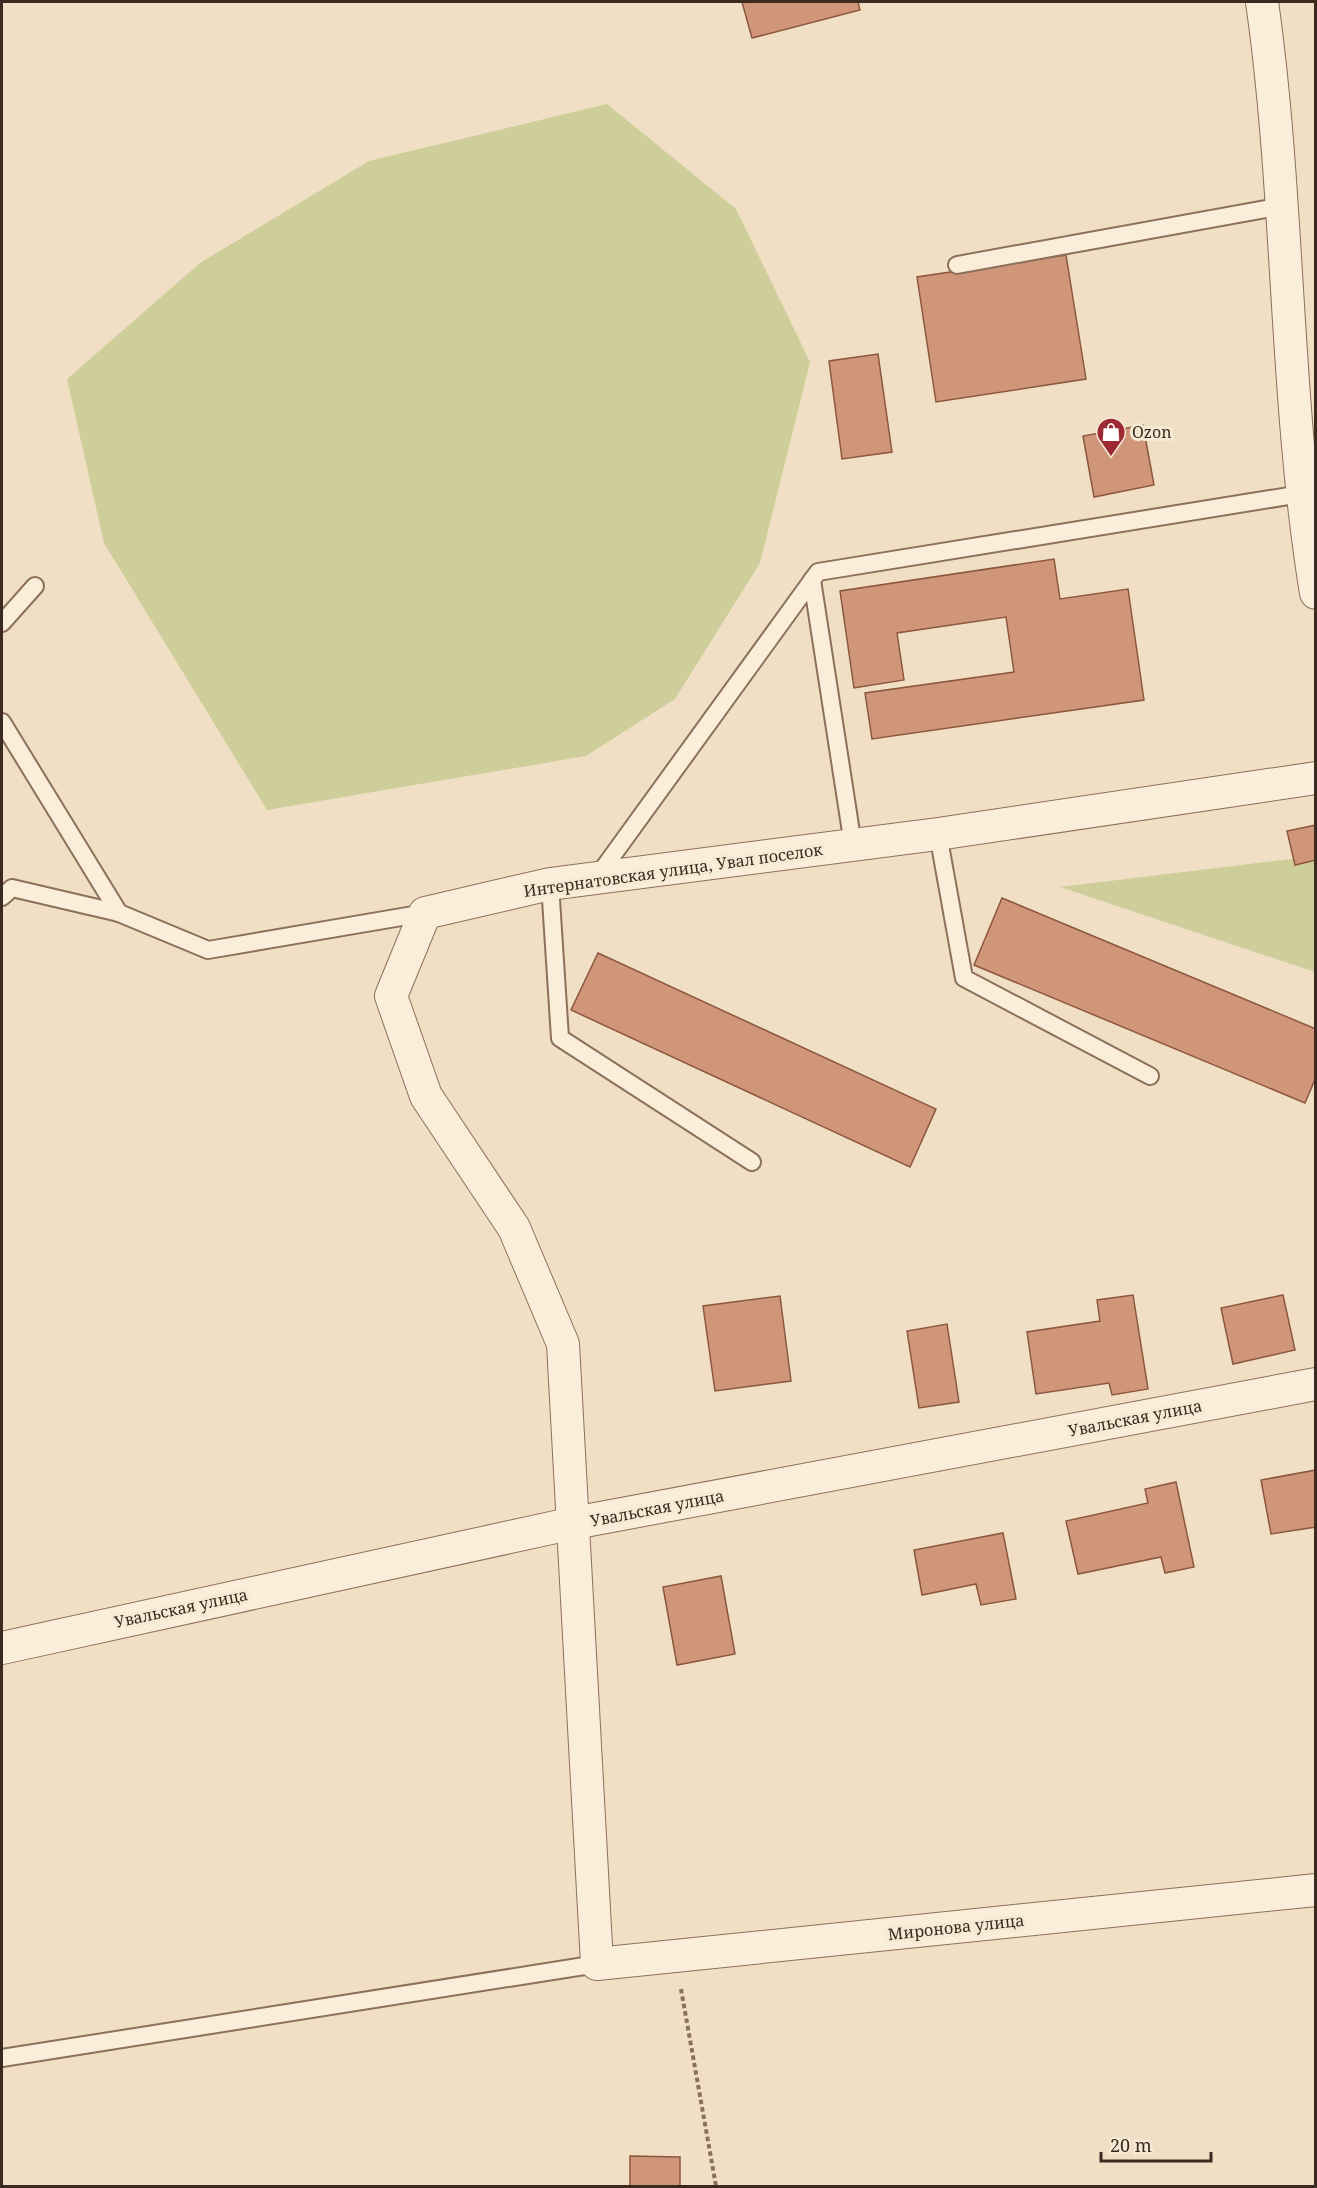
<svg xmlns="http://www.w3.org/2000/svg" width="1317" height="2188" font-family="'Noto Serif',serif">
  <rect width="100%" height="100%" fill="#f0dfc5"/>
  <g fill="#cdce99">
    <polygon points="607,104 736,209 810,362 760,563 675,699 586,756 267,810 104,543 67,379 200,263 369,161"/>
    <polygon points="1315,856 1315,972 1060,887"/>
  </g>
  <g fill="#cf967a" stroke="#8c573f" stroke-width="1.5">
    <polygon points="742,2 858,2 860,10 752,38"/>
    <polygon points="1066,255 1086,379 936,402 917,277"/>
    <polygon points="878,354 892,452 842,459 829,361"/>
    <polygon points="1143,425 1154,485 1094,497 1083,436"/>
    <polygon points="1054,559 1060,599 1128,589 1144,700 872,739 865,693 1014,672 1006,617 897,633 904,680 854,688 840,591"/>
    <polygon points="1316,825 1316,860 1295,865 1287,831"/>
    <polygon points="1002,898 1316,1029 1316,1077 1305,1103 974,965"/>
    <polygon points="598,953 936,1109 910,1167 571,1010"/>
    <polygon points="1133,1295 1148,1389 1112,1395 1109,1383 1036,1394 1027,1332 1100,1321 1097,1300"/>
    <polygon points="1283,1295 1295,1350 1233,1364 1221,1308"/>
    <polygon points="780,1296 791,1381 715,1391 703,1306"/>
    <polygon points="947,1324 959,1402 919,1408 907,1331"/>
    <polygon points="1316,1470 1316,1527 1271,1534 1261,1480"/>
    <polygon points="1176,1482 1194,1567 1165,1573 1161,1557 1078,1574 1066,1521 1148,1503 1145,1489"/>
    <polygon points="1003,1533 1016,1599 981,1605 976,1584 922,1595 914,1550"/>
    <polygon points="721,1576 735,1654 677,1665 663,1587"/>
    <polygon points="630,2156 680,2157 680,2186 630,2186"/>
  </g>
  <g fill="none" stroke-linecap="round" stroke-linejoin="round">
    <g stroke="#8c705a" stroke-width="20">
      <g id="service">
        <polyline points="957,265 1282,206"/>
        <polyline points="812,580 853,845"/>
        <polyline points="2,623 35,586"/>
        <polyline points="2,722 119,913 208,950 425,913"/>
        <polyline points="938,834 964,978 1150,1076"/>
        <polyline points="597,877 818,572 1301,494"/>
        <polyline points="550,884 560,1038 752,1162"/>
        <polyline points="2,897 12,888 119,913"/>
        <polyline points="2,2058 597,1964"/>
      </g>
    </g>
    <g stroke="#8c705a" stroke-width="34">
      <g id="minor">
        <path d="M1262 2C1290 198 1284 397 1316 593"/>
        <polyline points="1316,778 938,834 550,884 425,913 391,996 426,1096 514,1228 563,1344 597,1964 1316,1890"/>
        <polyline points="2,1648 574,1523 1316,1384"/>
      </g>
    </g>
    <polyline stroke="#8c705a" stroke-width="4" stroke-dasharray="4.5 3" stroke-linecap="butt" points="681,1989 716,2186"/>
    <use href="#service" stroke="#faedd9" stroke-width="16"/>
    <use href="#minor" stroke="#faedd9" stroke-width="32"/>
  </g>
  <defs>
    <g id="shop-pin" transform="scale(1.5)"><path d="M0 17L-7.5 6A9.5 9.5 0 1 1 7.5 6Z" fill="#9c2933" stroke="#f7ead5"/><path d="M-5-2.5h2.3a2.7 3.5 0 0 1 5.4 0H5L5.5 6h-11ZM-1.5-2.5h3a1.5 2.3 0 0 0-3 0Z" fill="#fff"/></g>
  </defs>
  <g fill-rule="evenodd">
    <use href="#shop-pin" x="1111" y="432"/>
  </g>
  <g text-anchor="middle" stroke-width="6" stroke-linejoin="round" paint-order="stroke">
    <g font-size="16" fill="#3b2a1f" stroke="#f7ead5" text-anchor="start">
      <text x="1132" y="438">Ozon</text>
    </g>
    <g font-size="16" fill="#3b2a1f" stroke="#f7ead5">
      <text transform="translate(673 870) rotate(-8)" y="6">Интернатовская улица, Увал поселок</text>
      <text transform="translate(1135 1418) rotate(-11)" y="6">Увальская улица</text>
      <text transform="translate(657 1508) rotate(-11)" y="6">Увальская улица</text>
      <text transform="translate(181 1608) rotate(-12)" y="6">Увальская улица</text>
      <text transform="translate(956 1927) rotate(-6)" y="6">Миронова улица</text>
    </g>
  </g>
  <rect width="1317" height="2188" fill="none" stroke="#3b2a1f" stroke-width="6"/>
  <path d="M1101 2152v9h110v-9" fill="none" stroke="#3b2a1f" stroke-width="3"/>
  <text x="1110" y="2152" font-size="18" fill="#3b2a1f" stroke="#f7ead5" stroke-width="4.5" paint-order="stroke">20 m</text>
</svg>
